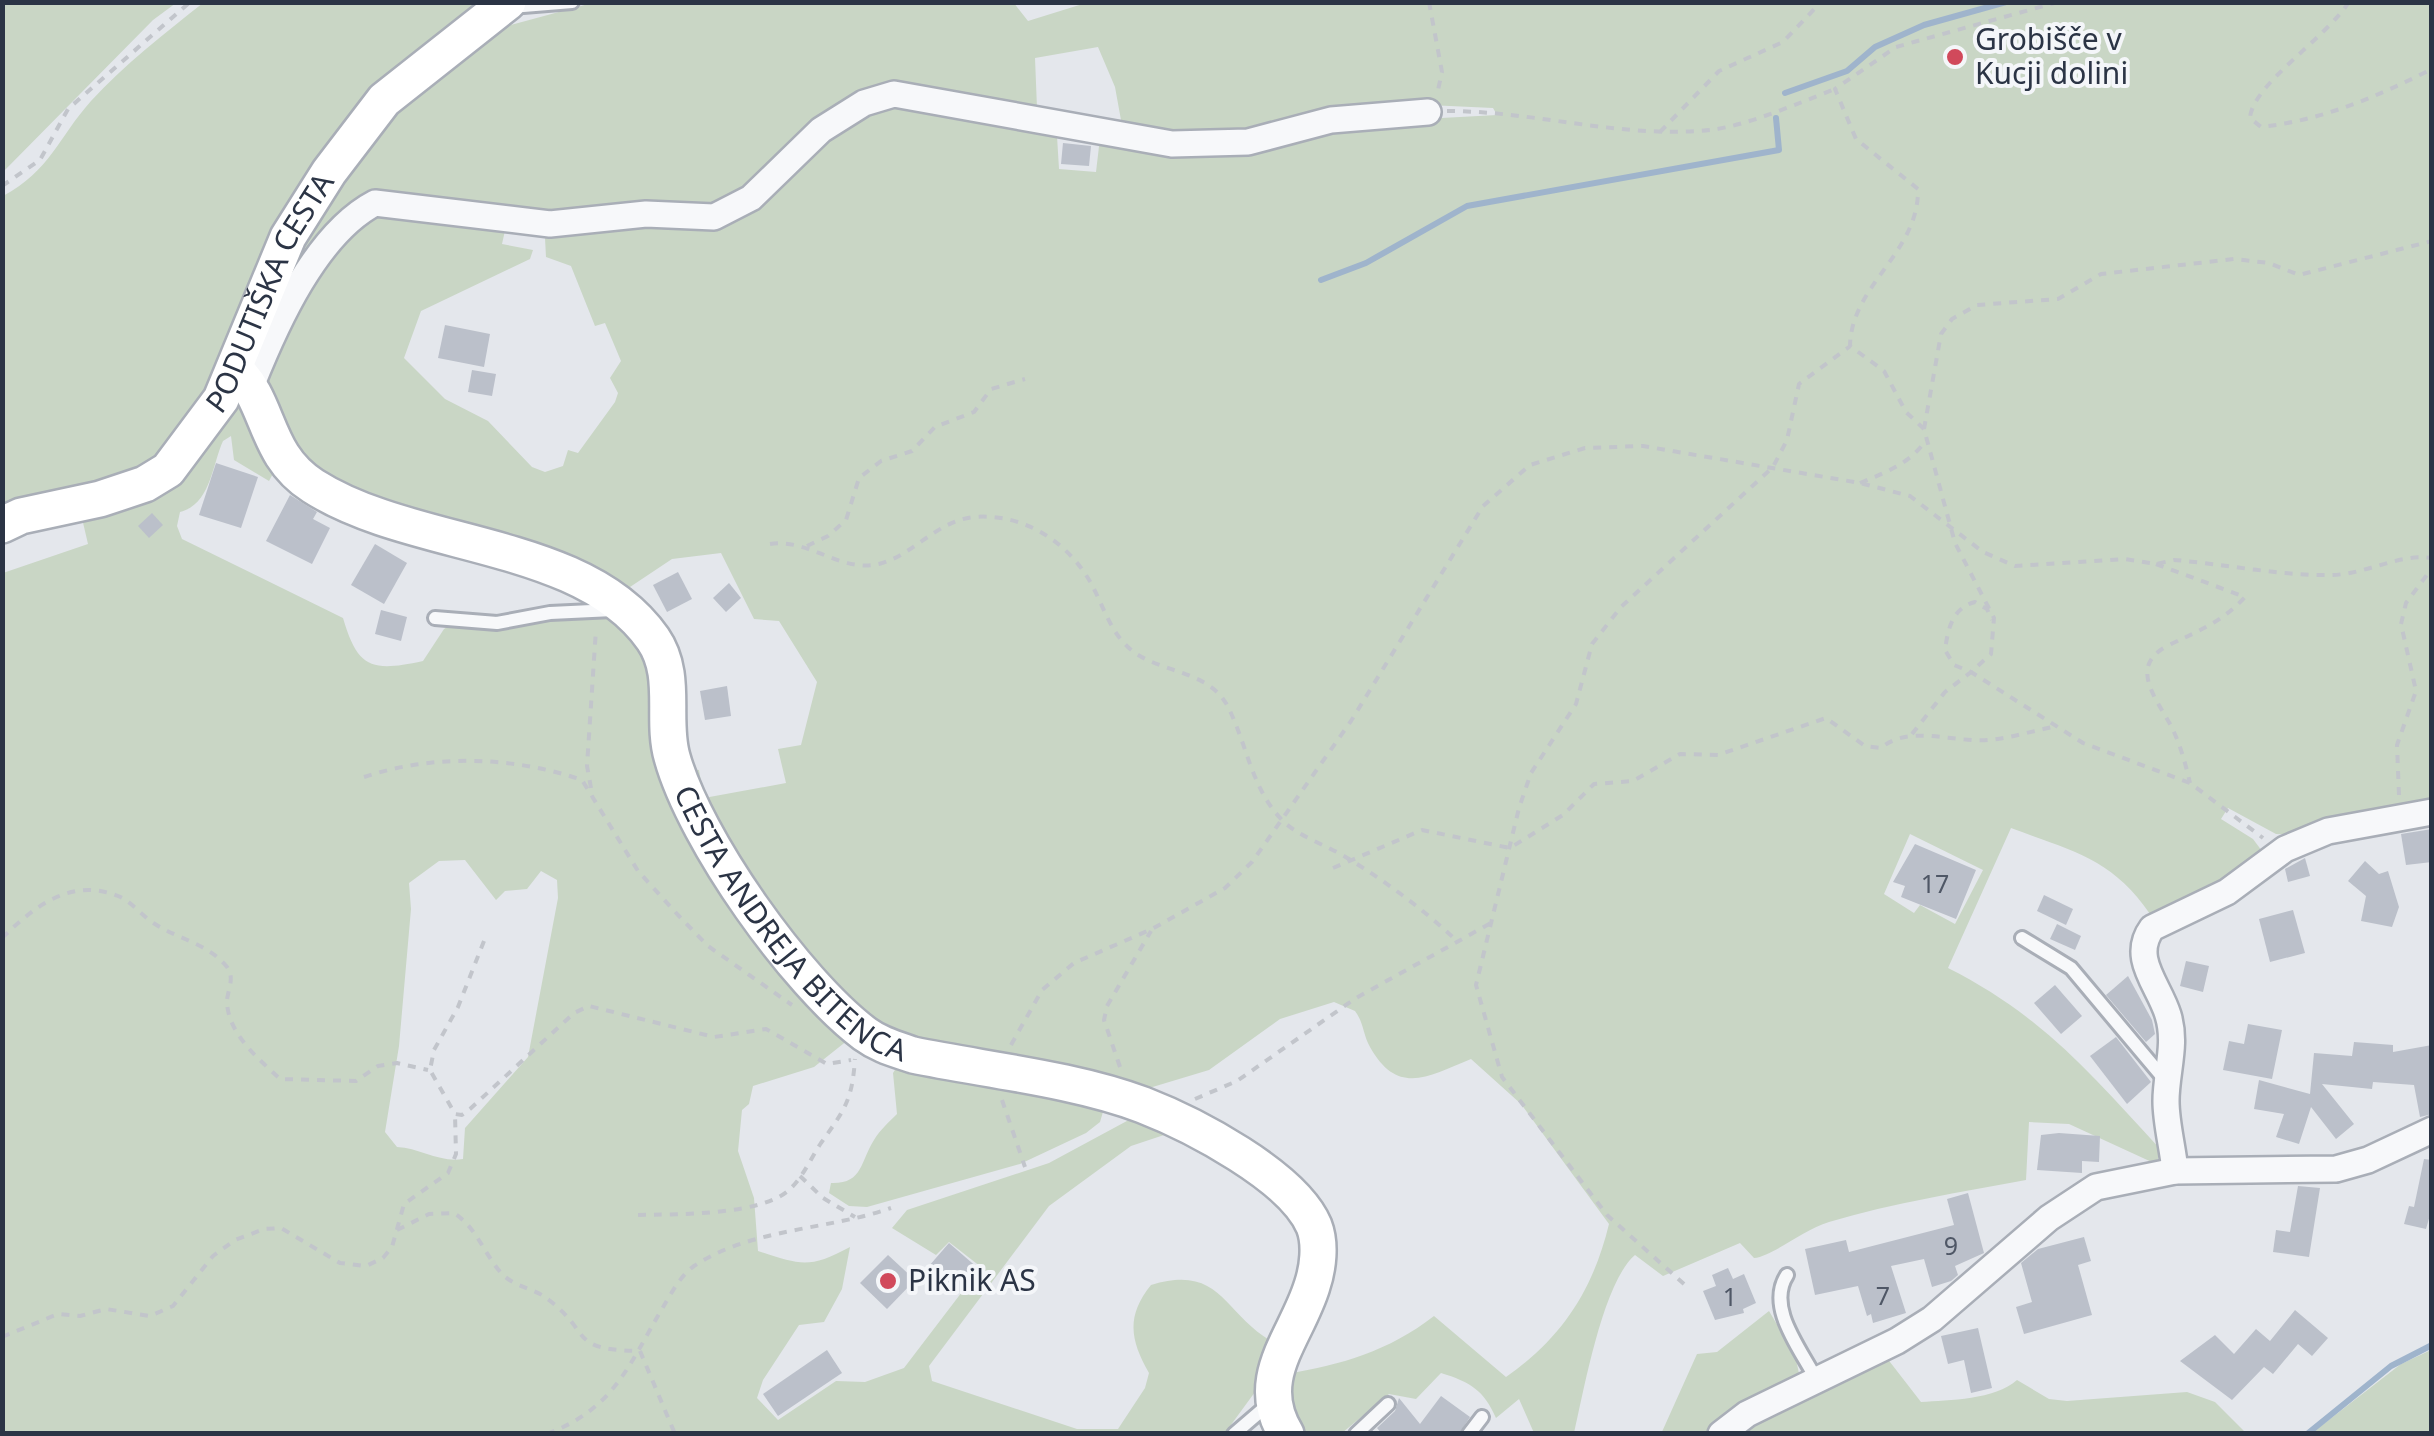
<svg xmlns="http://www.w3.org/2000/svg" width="2434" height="1436" font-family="'Noto Sans',sans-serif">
  <rect width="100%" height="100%" fill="#e4e7ec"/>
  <g fill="#c9d6c5" fill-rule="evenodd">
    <polygon points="3,2 176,2 176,3 153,20 3,172"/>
    <path d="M1013 2 1028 21 1089 2 2431 3V807L2345 819 2296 835 2276 834 2228 808 2221 819 2253 839 2262 851C2246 885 2196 900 2163 916L2150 914C2112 858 2072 851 2011 828L1948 968C2043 1016 2091 1074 2161 1150L2156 1164 2069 1124 2029 1122 2026 1180C1961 1192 1893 1203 1829 1222 1803 1230 1773 1256 1754 1258L1740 1243 1663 1276 1635 1255C1603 1282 1584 1390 1574 1433H1534L1519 1399 1496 1418C1484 1390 1470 1382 1441 1373L1416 1399 1389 1394 1342 1433H1301L1280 1391 1286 1362V1374C1341 1365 1389 1351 1434 1316L1506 1377C1562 1338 1593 1290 1609 1224L1521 1104 1471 1059C1429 1076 1398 1097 1370 1047 1363 1035 1364 1023 1355 1011L1334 1002 1280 1019 1209 1070 1136 1092 919 1045 884 1031 849 1006 806 958 700 811 689 769 699 770 704 798 786 783 778 749 801 745 817 682 779 621 754 619 721 553 672 559 624 591C588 572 551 556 512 545 357 501 176 465 319 266 329 252 343 229 357 219 391 196 454 213 491 221L506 226 502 244 533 250 530 259 421 311 404 358 445 399 488 421 532 467 545 472 563 466 568 450 578 453 615 402 618 393 610 378 621 361 605 323 595 326 571 266 546 257 545 238 550 229 579 230 640 220H720L751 204 816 138 862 108 895 98 1018 122 1057 136 1059 169 1096 172 1100 138 1162 148H1226L1258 145 1330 124 1497 115 1493 108 1428 105 1392 113 1333 114 1272 134 1194 141 1120 133 891 90C862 98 834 110 811 131 780 159 756 201 713 211 687 217 663 207 637 209 607 212 578 220 547 218 492 216 395 174 348 212 320 234 300 275 282 304L272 300 299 242 356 151 404 97 496 29 592 3ZM1098 47 1115 87 1121 120 1037 108 1035 58ZM1910 834 1983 870 1955 924 1920 905 1914 913 1884 894Z"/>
    <path d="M203 3H483L400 62 347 121 226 359 171 447 147 466 111 479 3 508V196C50 171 58 138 91 101 124 65 165 33 203 3Z"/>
    <path d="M233 406 244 409 276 468 269 481 234 460 231 436 223 441C212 465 211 504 180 512L177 526 182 539 343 618C358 669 372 672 423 661L444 629 456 622 590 613 629 623 650 650 662 753 848 1040 814 1067 753 1086 749 1104 742 1110 738 1151 754 1198 758 1251C801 1265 809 1269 850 1247L842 1289 824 1322 799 1325 763 1380 757 1398 778 1420 836 1381 865 1382 904 1368 981 1267 949 1242 936 1255 892 1228 907 1210 1049 1163 1138 1115 1176 1131 1131 1146 1049 1206 929 1366 932 1381 1077 1429H1118L1145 1388 1149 1373C1130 1340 1126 1316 1151 1285 1221 1264 1222 1312 1271 1341L1255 1392 1225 1433 3 1434V573L88 544 81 514ZM465 860 496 900 505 891 527 889 541 871 557 880 558 898 528 1057 465 1128 463 1159C440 1163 420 1148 397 1147L385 1132 399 1046 411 909 409 883 439 861Z"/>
    <path d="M900 1062 1105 1105 1100 1122 1086 1133 1020 1164 867 1207 849 1206 829 1193 831 1183C863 1184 860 1162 874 1140 880 1130 889 1122 897 1114L893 1073Z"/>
    <polygon points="1769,1311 1795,1355 1800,1378 1712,1433 1661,1434 1697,1354 1717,1352"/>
    <polygon points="2431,1350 2431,1433 2312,1433 2401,1364"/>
    <path d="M1883 1353 1921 1402C1949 1400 1995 1400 2017 1380L2049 1399 2067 1401 2187 1392 2215 1402 2246 1433 1729 1434Z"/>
  </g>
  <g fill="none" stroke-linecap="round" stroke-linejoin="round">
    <g stroke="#9fb4cc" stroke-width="6">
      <polyline points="1785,93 1847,71 1875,47 1924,25 2006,2"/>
      <polyline points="1321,280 1366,263 1467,206 1779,150 1776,118"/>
      <polyline points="2307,1434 2391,1366 2432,1345"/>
    </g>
  </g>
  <g fill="#bbc0ca">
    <polygon points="1063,143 1091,146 1089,166 1061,164"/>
    <polygon points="445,325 490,334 484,367 438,358"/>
    <polygon points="472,370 496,374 492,396 468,392"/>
    <polygon points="216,463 258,477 241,528 199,515"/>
    <polygon points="290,495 317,512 313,519 330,528 312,564 266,541"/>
    <polygon points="152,513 163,525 149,538 138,526"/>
    <polygon points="375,544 407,563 384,604 351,585"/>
    <polygon points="678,572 692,599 667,612 653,585"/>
    <polygon points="729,583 741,598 726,612 713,598"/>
    <polygon points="381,610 407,617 401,641 375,634"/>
    <polygon points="727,686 731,716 705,720 700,691"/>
    <polygon points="2432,829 2432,862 2406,865 2401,834"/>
    <polygon points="1915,844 1976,870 1956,919 1901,897 1905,886 1893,882"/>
    <polygon points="2305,858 2310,876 2288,882 2285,869"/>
    <polygon points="2365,861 2379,874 2388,871 2399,907 2392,927 2361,921 2366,896 2348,881"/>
    <polygon points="2044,895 2073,909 2066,925 2037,911"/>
    <polygon points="2293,910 2305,953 2270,962 2259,919"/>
    <polygon points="2057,924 2081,936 2075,950 2050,939"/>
    <polygon points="2186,961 2209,966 2203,992 2180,986"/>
    <polygon points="2128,976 2152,1020 2155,1034 2146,1042 2106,995"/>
    <polygon points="2055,985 2082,1016 2061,1034 2034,1003"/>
    <polygon points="2248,1024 2282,1030 2272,1079 2223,1070 2229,1041 2244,1044"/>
    <polygon points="2116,1037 2151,1082 2127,1104 2090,1056"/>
    <polygon points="2354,1042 2393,1045 2393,1052 2432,1045 2432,1114 2420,1117 2414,1085 2373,1082 2372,1089 2322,1084 2354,1124 2336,1139 2311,1107 2299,1144 2276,1137 2284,1114 2254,1109 2259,1080 2310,1094 2314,1053 2352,1056"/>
    <polygon points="2059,1133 2100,1136 2099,1162 2082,1161 2082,1173 2037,1170 2041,1135"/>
    <polygon points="2424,1159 2432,1160 2432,1208 2426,1229 2404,1224 2409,1206 2414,1207"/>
    <polygon points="2298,1186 2320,1188 2309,1257 2273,1252 2276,1230 2290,1232"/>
    <polygon points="1968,1193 1984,1253 1955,1266 1958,1275 1951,1281 1932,1287 1924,1259 1891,1266 1906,1313 1873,1323 1871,1314 1867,1316 1858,1286 1815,1295 1805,1249 1846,1240 1849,1252 1954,1225 1947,1199"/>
    <polygon points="2084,1237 2091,1261 2078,1265 2092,1315 2024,1334 2016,1307 2032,1302 2021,1263 2038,1249"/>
    <polygon points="949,1243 979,1269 959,1292 929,1266"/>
    <polygon points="888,1255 915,1280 887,1309 860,1283"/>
    <polygon points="1728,1268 1733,1279 1744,1274 1756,1303 1743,1309 1744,1313 1715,1320 1703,1291 1716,1286 1712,1275"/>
    <polygon points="2295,1310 2328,1338 2312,1356 2298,1344 2273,1374 2264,1367 2232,1400 2180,1361 2215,1335 2234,1354 2256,1329 2270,1341"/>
    <polygon points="1978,1328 1992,1388 1971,1393 1964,1360 1948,1364 1941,1336"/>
    <polygon points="827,1350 842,1373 778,1416 763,1394"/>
    <polygon points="1441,1396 1470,1417 1459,1434 1382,1434 1377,1428 1395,1411 1399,1398 1420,1424"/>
  </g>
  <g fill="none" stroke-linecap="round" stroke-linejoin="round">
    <g stroke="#a9aeb7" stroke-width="18">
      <g id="lane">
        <polyline points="511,7 572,2"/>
        <polyline points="435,618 497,623 550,613 613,610"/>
        <polyline points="2022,938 2071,968 2165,1080"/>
        <path d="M1787 1275C1766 1307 1800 1348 1816 1379"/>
        <polyline points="1234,1434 1270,1403"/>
        <polyline points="1356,1434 1388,1404"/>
        <polyline points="1469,1434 1482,1417"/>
      </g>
    </g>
    <g stroke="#a9aeb7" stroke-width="30">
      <g id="street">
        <path d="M252 384C276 324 316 234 375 203L550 224 646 214 714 217 751 198 821 130 864 103 894 94 1172 144 1248 142 1331 120 1428 112"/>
        <path d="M2175 1171C2173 1148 2166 1124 2166 1101 2166 1072 2177 1044 2168 1015 2159 985 2130 958 2152 928L2227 892 2285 849 2328 831 2432 812"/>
        <polyline points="1721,1434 1747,1414 1897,1341 1932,1319 2049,1218 2096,1187 2175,1171 2336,1169 2368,1160 2432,1130"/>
      </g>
    </g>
    <g stroke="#a9aeb7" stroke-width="40">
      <g id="secondary">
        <path id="s1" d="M235 369C271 403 263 454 313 486 413 550 583 539 653 639 678 675 661 719 672 757 695 840 796 982 865 1034 880 1045 896 1049 913 1055 986 1070 1074 1079 1143 1105 1192 1124 1293 1176 1314 1226 1321 1244 1318 1268 1312 1286 1296 1338 1252 1378 1286 1434"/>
        <path id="s2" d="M2 525 21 516 100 499 145 484 168 470 221 399 288 237 329 172 384 100 508 2"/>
      </g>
    </g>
    <g stroke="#c2c5cb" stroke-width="4" stroke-dasharray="8 8" stroke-linecap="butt">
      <polyline points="1429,2 1442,72 1438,90"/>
      <path d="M2058 2 1896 47 1835 89 1856 139 1918 189C1919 253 1851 285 1850 346L1884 371 1906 412 1924 429 1955 543 1994 618 1991 654 1971 672 2083 743 2190 783 2263 838"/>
      <path d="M2349 2C2326 38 2252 85 2250 118L2261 127C2323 120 2376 97 2432 69"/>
      <path d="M1447 111C1536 111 1621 139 1710 130 1746 126 1799 103 1835 89"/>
      <polyline points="1660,132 1719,71 1783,42 1821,2"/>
      <polyline points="2,186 40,160 68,109 190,2"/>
      <polyline points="1924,429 1941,334 1952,319 1977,305 2058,299 2101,274 2234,259 2269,263 2299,275 2432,241"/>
      <path d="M1860 483C1886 472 1910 464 1926 440"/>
      <path d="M770 544C809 538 840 573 879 564 914 555 936 521 974 517 1023 513 1068 541 1092 585 1102 604 1110 629 1125 644 1152 674 1206 667 1227 705 1247 743 1251 789 1283 821 1299 837 1329 846 1349 859 1388 883 1424 910 1457 941"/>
      <polyline points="807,546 828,536 846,520 859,478 881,461 912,451 935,427 974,412 991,389 1025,379"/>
      <path d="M2156 564 2245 597C2221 623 2198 631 2167 646 2129 666 2155 697 2170 724 2180 743 2185 762 2190 783"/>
      <path d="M1912 734 1945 692 1971 672 1954 665 1945 650C1948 629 1952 608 1975 602L1987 609 1992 620"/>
      <path d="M364 777C433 754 513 756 582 780L638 871 678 915 708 946 792 1005"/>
      <polyline points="591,788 587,766 596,629"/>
      <polyline points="2399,795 2397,745 2416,691 2401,624 2406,603 2432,568"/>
      <path d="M1333 868 1422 830 1510 848 1563 815 1594 784 1633 781 1680 754 1718 755 1826 718 1865 746 1881 748C1909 724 1954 743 1989 740 2011 738 2032 731 2053 727"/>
      <path d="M2 938C34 907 70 877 118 896 131 901 142 916 155 924 178 939 209 944 227 967 236 979 226 992 227 1004 230 1036 259 1059 280 1079L356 1081 378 1066 397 1063 428 1070"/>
      <polyline points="484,941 458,1007 434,1050 430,1070 455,1114 462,1115 470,1109 574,1013 589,1006 714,1037 766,1029 827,1064 851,1060"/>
      <path d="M1011 1045 1042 990 1074 963 1152 929 1225 888 1252 862 1351 721 1483 506 1530 465 1585 448 1643 446 1860 483 1910 496 1983 552 2015 566 2125 559 2156 564 2174 560C2225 564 2280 576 2332 575 2367 574 2400 553 2432 558"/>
      <polyline points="1120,1067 1104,1020 1107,1006 1151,931"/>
      <polyline points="1195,1099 1237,1081 1356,998 1491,923"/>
      <polyline points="1002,1100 1025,1167"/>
      <polyline points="800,1176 823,1198 855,1217"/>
      <path d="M638 1215C676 1214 762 1216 790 1189 803 1177 811 1158 821 1143 845 1109 852 1101 855 1059"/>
      <path d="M397 1230 429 1214 454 1213C477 1228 484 1254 502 1274 516 1288 535 1288 549 1300 593 1334 568 1349 637 1351"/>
      <polyline points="1684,1284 1607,1215 1502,1077 1476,985 1519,808 1531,773 1576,704 1592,644 1621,607 1773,467 1787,440 1799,384 1849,347"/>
      <polyline points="2,1337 58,1314 80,1316 106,1309 150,1316 173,1306 213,1256 235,1240 264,1229 281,1228 340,1263 366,1266 383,1258 392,1247 404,1204 448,1173 456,1154 455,1114"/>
      <polyline points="640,1351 675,1434"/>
      <path d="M547 1434C615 1408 628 1366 662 1309 671 1294 680 1276 694 1266 751 1228 829 1230 891 1208"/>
    </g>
    <use href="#lane" stroke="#f7f8fa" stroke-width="12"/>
    <use href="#street" stroke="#f7f8fa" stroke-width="25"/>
    <use href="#secondary" stroke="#fff" stroke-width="35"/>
  </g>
  <g fill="#d1495b" stroke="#f4f6f9" stroke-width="4">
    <circle cx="1955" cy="57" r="10"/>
    <circle cx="888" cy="1281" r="10"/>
  </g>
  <g text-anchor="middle" stroke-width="8" stroke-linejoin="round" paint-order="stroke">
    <g font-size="25" fill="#4f5766">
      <text x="1935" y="893">17</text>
      <text x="1951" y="1255">9</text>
      <text x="1883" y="1305">7</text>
      <text x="1730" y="1306">1</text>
    </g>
    <g font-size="30" fill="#2b3445" stroke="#f4f6f9" text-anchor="start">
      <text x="1975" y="50">Grobišče v<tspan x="1975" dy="34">Kucji dolini</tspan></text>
      <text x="908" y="1291">Piknik AS</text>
    </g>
    <g font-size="30" fill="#2b3445" stroke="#f4f6f9">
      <text dy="10" stroke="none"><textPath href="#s2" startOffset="382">PODUTIŠKA CESTA</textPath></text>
      <text dy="10" stroke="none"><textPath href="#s1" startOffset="852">CESTA ANDREJA BITENCA</textPath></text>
    </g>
  </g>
  <rect width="2434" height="1436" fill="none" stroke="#2b3445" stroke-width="10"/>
</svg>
